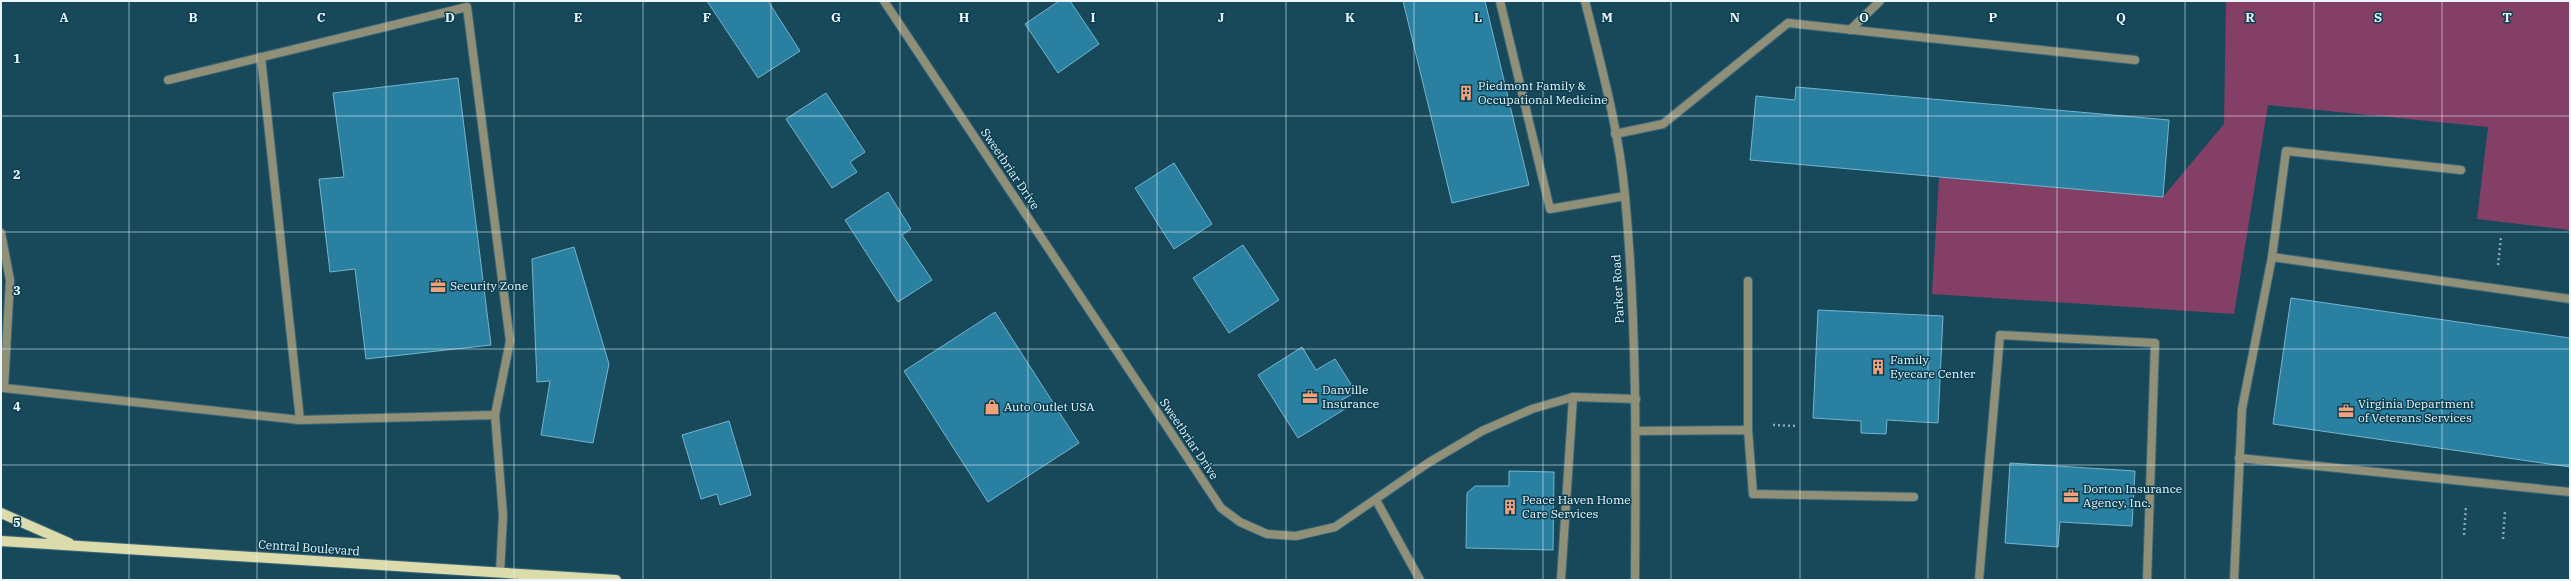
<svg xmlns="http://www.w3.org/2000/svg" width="2571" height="581" font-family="'IBM Plex Serif',serif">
  <rect width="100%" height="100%" fill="#18495b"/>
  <polygon fill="#843f66" points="2226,1 2570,1 2570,230 2477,219 2488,127 2268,105 2234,314 1932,294 1939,177 2163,197 2224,124"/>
  <g fill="#2a80a0" stroke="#75b4cf">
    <polygon points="707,1 768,1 800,51 758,78"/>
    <polygon points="1059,1 1070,1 1099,44 1058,73 1025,24"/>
    <polygon points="1403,1 1485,1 1529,185 1452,203"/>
    <polygon points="458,78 491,345 366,359 355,269 330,272 319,179 344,177 333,93"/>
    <polygon points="1796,87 2169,120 2163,197 1750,160 1756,96 1795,100"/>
    <polygon points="826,93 865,152 850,162 857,172 832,188 786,119"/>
    <polygon points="1174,163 1212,224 1174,249 1135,188"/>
    <polygon points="888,192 911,229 902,235 932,280 898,302 845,220"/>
    <polygon points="1243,245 1279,300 1229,333 1193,278"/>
    <polygon points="574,247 609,364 593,443 541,435 550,381 537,382 532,259"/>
    <polygon points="2291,298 2570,338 2570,467 2273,424"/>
    <polygon points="1818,310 1943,316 1938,423 1887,420 1886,434 1861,433 1861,421 1813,418"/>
    <polygon points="995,312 1079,443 988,502 904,371"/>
    <polygon points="1302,347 1316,370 1335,359 1356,392 1340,401 1345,409 1298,438 1258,375"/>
    <polygon points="729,421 751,495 720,505 717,494 701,499 682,435"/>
    <polygon points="2010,463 2135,471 2132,526 2060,522 2058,547 2005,543"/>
    <polygon points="1509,471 1554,472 1553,550 1466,548 1467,493 1475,486 1509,486"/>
  </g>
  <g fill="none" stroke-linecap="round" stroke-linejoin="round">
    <g stroke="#3e6878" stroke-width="10">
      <g id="lane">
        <polyline points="1500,1 1550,209 1625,196"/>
        <polyline points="1850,30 1880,1"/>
        <polyline points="261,57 300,420"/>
        <polyline points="168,80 467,7 510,341 495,415"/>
        <polyline points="1615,134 1663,124 1788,23 2135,60"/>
        <polyline points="1,233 10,280 4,388 300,420 495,415 503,515 500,573"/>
        <polyline points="2272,257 2286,151 2461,170"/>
        <polyline points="1748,281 1748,430"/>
        <polyline points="1636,431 1748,430 1753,494 1914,497"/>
        <polyline points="2239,458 2570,492"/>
        <polyline points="1376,500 1420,580"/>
        <polyline points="1561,580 1573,397"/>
        <polyline points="1979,580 2000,335 2155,343 2147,580"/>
        <polyline points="2234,580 2242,409 2272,257 2570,299"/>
      </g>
    </g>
    <g stroke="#3e6878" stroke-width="10">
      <g id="street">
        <polyline points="884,1 1221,508 1240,522 1267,534 1296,536 1335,527 1428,463 1482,431 1532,409 1573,397 1636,399"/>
        <path d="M1585 1C1601 65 1619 130 1625 196 1637 324 1636 452 1635 580"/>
      </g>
    </g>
    <g stroke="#3e6878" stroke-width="12">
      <g id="primary">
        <polyline points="1,513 69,543"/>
        <polyline points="1,541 616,580"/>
      </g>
    </g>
    <g stroke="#8ba8b3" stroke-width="2.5" stroke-dasharray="2 3" stroke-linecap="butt">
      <polyline points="2498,265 2501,237"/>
      <polyline points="1773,425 1796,426"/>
      <polyline points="2464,535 2466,506"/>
      <polyline points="2503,539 2505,510"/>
    </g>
    <use href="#lane" stroke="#908f78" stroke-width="8"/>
    <use href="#street" stroke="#908f78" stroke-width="8"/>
    <use href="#primary" stroke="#dcdbab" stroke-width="10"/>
  </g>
  <path fill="none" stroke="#ebf7fd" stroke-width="1" stroke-opacity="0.55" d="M129 1V580M257 1V580M386 1V580M514 1V580M643 1V580M771 1V580M900 1V580M1028 1V580M1157 1V580M1286 1V580M1414 1V580M1543 1V580M1671 1V580M1800 1V580M1928 1V580M2057 1V580M2185 1V580M2314 1V580M2442 1V580M1 116H2570M1 232H2570M1 349H2570M1 465H2570"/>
  <defs>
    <g id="building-bare" transform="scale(1.2)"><path d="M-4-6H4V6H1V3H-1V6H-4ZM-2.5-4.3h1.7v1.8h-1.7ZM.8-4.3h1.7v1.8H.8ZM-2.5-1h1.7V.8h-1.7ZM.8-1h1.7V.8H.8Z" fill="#f1a27b" stroke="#0a3e50" stroke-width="2.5" paint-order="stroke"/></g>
    <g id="office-bare" transform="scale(1.2)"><path d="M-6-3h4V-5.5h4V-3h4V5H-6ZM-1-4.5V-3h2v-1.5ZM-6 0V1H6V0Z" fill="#f1a27b" stroke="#0a3e50" stroke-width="2.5" paint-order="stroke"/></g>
    <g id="shop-bare" transform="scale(1.2)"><path d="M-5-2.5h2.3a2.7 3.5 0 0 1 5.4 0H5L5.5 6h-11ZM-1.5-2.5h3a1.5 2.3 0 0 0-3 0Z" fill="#f1a27b" stroke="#0a3e50" stroke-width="2.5" paint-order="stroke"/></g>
  </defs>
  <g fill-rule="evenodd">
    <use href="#building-bare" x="1466" y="93"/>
    <use href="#office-bare" x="438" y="286"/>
    <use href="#building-bare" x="1878" y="367"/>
    <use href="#office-bare" x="1310" y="397"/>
    <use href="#shop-bare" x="992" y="407"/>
    <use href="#office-bare" x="2346" y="411"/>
    <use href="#office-bare" x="2071" y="496"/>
    <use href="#building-bare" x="1510" y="507"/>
  </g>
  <g text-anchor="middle" stroke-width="3" stroke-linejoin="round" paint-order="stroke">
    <g font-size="12" fill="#ebf7fd" stroke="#0a3e50" text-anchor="start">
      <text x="1478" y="90">Piedmont Family &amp;<tspan x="1478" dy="14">Occupational Medicine</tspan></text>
      <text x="450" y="290">Security Zone</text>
      <text x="1890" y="364">Family<tspan x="1890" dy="14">Eyecare Center</tspan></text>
      <text x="1322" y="394">Danville<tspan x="1322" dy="14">Insurance</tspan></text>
      <text x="2358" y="408">Virginia Department<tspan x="2358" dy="14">of Veterans Services</tspan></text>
      <text x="1004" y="411">Auto Outlet USA</text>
      <text x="2083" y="493">Dorton Insurance<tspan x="2083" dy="14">Agency, Inc.</tspan></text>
      <text x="1522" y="504">Peace Haven Home<tspan x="1522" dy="14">Care Services</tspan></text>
    </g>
    <g font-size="12" fill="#ebf7fd" stroke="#0a3e50">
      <text transform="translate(1010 169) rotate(56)" y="4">Sweetbriar Drive</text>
      <text transform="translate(1618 289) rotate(-93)" y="4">Parker Road</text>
      <text transform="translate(1189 439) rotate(56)" y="4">Sweetbriar Drive</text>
      <text transform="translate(309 548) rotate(4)" y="4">Central Boulevard</text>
    </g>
  </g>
  <g font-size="13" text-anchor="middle" font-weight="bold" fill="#ebf7fd" stroke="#0a3e50" stroke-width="3" stroke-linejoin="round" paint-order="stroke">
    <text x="64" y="22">A</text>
    <text x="193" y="22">B</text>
    <text x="321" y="22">C</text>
    <text x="450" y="22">D</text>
    <text x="578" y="22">E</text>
    <text x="707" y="22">F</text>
    <text x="836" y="22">G</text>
    <text x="964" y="22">H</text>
    <text x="1093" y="22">I</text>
    <text x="1221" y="22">J</text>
    <text x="1350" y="22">K</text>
    <text x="1478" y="22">L</text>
    <text x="1607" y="22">M</text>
    <text x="1735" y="22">N</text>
    <text x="1864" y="22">O</text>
    <text x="1993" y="22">P</text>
    <text x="2121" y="22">Q</text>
    <text x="2250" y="22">R</text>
    <text x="2378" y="22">S</text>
    <text x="2507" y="22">T</text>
    <text x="17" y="63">1</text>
    <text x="17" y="179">2</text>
    <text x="17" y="295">3</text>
    <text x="17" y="411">4</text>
    <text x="17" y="527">5</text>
  </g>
  <rect width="2571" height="581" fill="none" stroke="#ebf7fd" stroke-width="4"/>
</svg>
